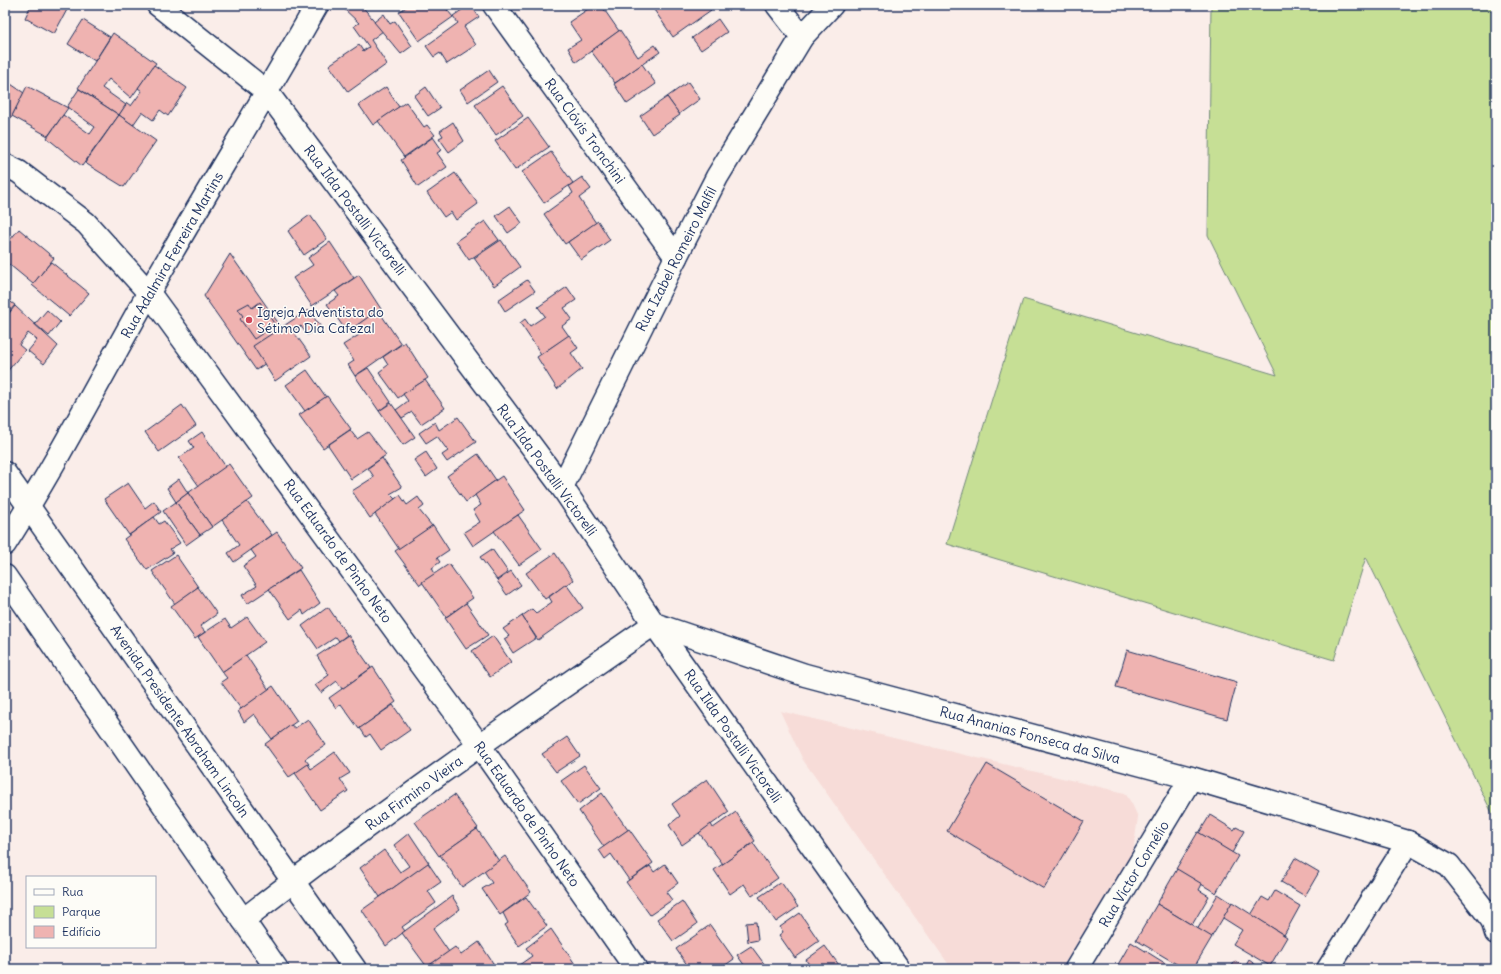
<svg xmlns="http://www.w3.org/2000/svg" width="1501" height="974" font-family="Delius,sans-serif">
  <rect width="100%" height="100%" fill="#faede9"/>
  <filter id="ink" filterUnits="userSpaceOnUse"><feTurbulence type="fractalNoise" baseFrequency=".025" numOctaves="2"/><feDisplacementMap in="SourceGraphic" scale="8" xChannelSelector="R" yChannelSelector="G"/><feConvolveMatrix kernelMatrix="1 2 1 2 8 2 1 2 1" color-interpolation-filters="sRGB"/></filter>
  <g filter="url(#ink)">
    <polygon fill="#f7dcd8" points="780,711 1125,793 1132,804 1138,817 1133,852 1061,969 952,969 803,760"/>
    <polygon fill="#c6df95" stroke="#70877a" points="1211,5 1496,5 1496,821 1366,557 1334,660 947,544 1023,299 1277,375 1208,235"/>
    <g fill="#efb3b1" stroke="#1b2f5e">
      <polygon points="5,5 10,5 5,17"/>
      <polygon points="31,5 67,5 69,6 54,34 25,18"/>
      <polygon points="343,5 361,5 383,31 371,40 387,64 348,92 329,65 359,45 363,51 369,47 354,26 359,23 342,7"/>
      <polygon points="409,5 443,5 453,17 419,41 399,12"/>
      <polygon points="469,5 471,5 479,17 464,27 476,45 447,64 440,53 434,57 426,46 458,23 453,16"/>
      <polygon points="594,5 601,5 619,31 576,62 568,48 581,40 569,22"/>
      <polygon points="655,5 708,5 711,10 673,37 652,7"/>
      <polygon points="384,14 390,24 395,21 412,46 401,54 374,22"/>
      <polygon points="718,19 727,32 701,50 692,38"/>
      <polygon points="83,20 110,37 95,61 68,44"/>
      <polygon points="620,30 638,57 655,45 660,52 615,83 591,51"/>
      <polygon points="113,33 156,63 131,98 109,79 102,88 126,105 119,115 78,88"/>
      <polygon points="642,64 656,84 627,104 614,84"/>
      <polygon points="154,65 187,88 168,116 160,110 153,120 142,112 133,125 119,115 127,103 131,106 142,91 138,88"/>
      <polygon points="489,70 497,82 468,102 460,90"/>
      <polygon points="5,80 24,93 11,118 5,115"/>
      <polygon points="688,82 700,99 679,114 667,97"/>
      <polygon points="27,86 68,108 48,136 12,116"/>
      <polygon points="502,86 523,116 496,135 475,105"/>
      <polygon points="386,87 399,107 373,125 359,105"/>
      <polygon points="426,87 440,108 428,116 414,96"/>
      <polygon points="79,89 119,115 82,166 47,138 63,115 90,134 95,127 67,107"/>
      <polygon points="667,97 680,115 652,134 640,116"/>
      <polygon points="406,102 424,127 427,125 435,135 404,157 378,121"/>
      <polygon points="119,115 156,141 124,187 85,163"/>
      <polygon points="528,118 549,147 515,170 495,141"/>
      <polygon points="453,122 464,141 449,152 439,138 443,136 440,131"/>
      <polygon points="433,137 442,150 437,153 447,167 418,187 401,160"/>
      <polygon points="551,152 573,183 544,203 522,172"/>
      <polygon points="455,173 478,204 456,220 451,212 444,217 427,193"/>
      <polygon points="582,177 591,189 579,198 596,223 565,244 544,214 573,193 569,186"/>
      <polygon points="510,206 522,223 508,233 496,216"/>
      <polygon points="310,215 327,239 304,255 288,231"/>
      <polygon points="485,221 499,240 469,260 456,241"/>
      <polygon points="598,221 610,240 581,260 568,242"/>
      <polygon points="19,229 54,258 33,284 5,261 5,246"/>
      <polygon points="501,240 520,267 494,286 474,258"/>
      <polygon points="330,242 354,278 312,306 293,278 313,265 308,258"/>
      <polygon points="230,254 293,344 256,370 204,296"/>
      <polygon points="51,262 89,293 69,316 32,285"/>
      <polygon points="359,275 381,309 347,332 327,304 339,296 335,291"/>
      <polygon points="527,280 535,291 505,311 498,300"/>
      <polygon points="567,287 576,300 564,308 572,319 562,326 569,336 541,354 520,323 525,319 530,326 545,316 538,307"/>
      <polygon points="5,298 15,305 5,317"/>
      <polygon points="260,302 275,325 254,339 240,319 243,316 238,309 249,303 252,308"/>
      <polygon points="15,306 58,346 44,364 28,351 37,340 28,333 19,345 25,350 5,374 5,318"/>
      <polygon points="47,310 60,322 49,336 35,324"/>
      <polygon points="308,310 321,327 307,335 301,326 293,331 311,356 275,381 253,346"/>
      <polygon points="378,310 401,344 355,376 348,365 354,361 343,345 359,335 353,328"/>
      <polygon points="569,335 578,348 571,353 582,369 557,389 537,357"/>
      <polygon points="405,342 428,378 398,398 379,372 388,365 383,357"/>
      <polygon points="368,368 391,402 379,411 355,376"/>
      <polygon points="307,370 326,397 305,411 286,385"/>
      <polygon points="425,380 445,408 421,424 412,412 402,418 396,410 408,401 403,394"/>
      <polygon points="327,396 351,429 323,448 299,415"/>
      <polygon points="391,403 415,437 403,445 379,411"/>
      <polygon points="182,405 196,426 159,452 145,432"/>
      <polygon points="458,417 476,442 447,462 442,455 448,451 437,436 426,443 419,433 435,422 439,430"/>
      <polygon points="350,430 357,439 368,432 386,455 351,479 328,445"/>
      <polygon points="202,432 226,467 199,486 179,458 194,448 189,441"/>
      <polygon points="426,452 437,469 426,477 414,460"/>
      <polygon points="478,454 496,480 466,502 447,476"/>
      <polygon points="382,458 402,487 390,494 395,499 370,518 352,491 374,477 368,468"/>
      <polygon points="229,464 253,498 212,527 188,493"/>
      <polygon points="502,476 525,510 473,546 464,532 480,522 473,510 481,505 475,495"/>
      <polygon points="179,479 188,493 176,502 167,488"/>
      <polygon points="128,483 145,508 154,501 161,512 129,535 104,499"/>
      <polygon points="188,493 212,527 200,535 176,502"/>
      <polygon points="400,495 407,505 418,497 424,506 419,510 432,526 399,549 375,514"/>
      <polygon points="176,502 200,535 186,545 163,511"/>
      <polygon points="247,502 272,535 234,562 228,553 239,545 222,520"/>
      <polygon points="518,515 542,549 519,565 494,531"/>
      <polygon points="154,517 159,524 164,521 180,543 170,549 173,553 147,570 124,539"/>
      <polygon points="433,525 449,550 437,558 440,562 432,568 435,574 420,585 395,551"/>
      <polygon points="277,532 301,568 247,604 242,595 257,586 243,566 256,557 251,550"/>
      <polygon points="492,549 508,572 497,580 480,557"/>
      <polygon points="555,553 573,580 545,599 526,573"/>
      <polygon points="176,555 198,587 175,604 152,571"/>
      <polygon points="449,564 473,598 446,617 422,582"/>
      <polygon points="299,570 320,603 304,615 302,610 290,619 269,589"/>
      <polygon points="511,571 521,585 507,595 497,581"/>
      <polygon points="566,584 583,608 538,640 522,616 532,609 536,613 552,602 549,597"/>
      <polygon points="198,587 217,614 200,626 205,632 195,639 171,606"/>
      <polygon points="466,603 488,635 466,649 445,618"/>
      <polygon points="328,607 347,635 339,641 336,637 318,649 302,626"/>
      <polygon points="522,616 536,638 513,653 504,639 509,636 503,629"/>
      <polygon points="247,617 265,642 222,672 198,637 225,619 231,628"/>
      <polygon points="348,635 371,668 342,689 337,681 321,693 315,685 329,675 317,656"/>
      <polygon points="493,636 511,662 490,677 472,651"/>
      <polygon points="1127,650 1237,682 1227,719 1116,687"/>
      <polygon points="246,655 269,690 241,709 221,682 227,678 222,672"/>
      <polygon points="373,667 396,702 359,729 341,704 336,708 329,698"/>
      <polygon points="273,686 297,721 272,739 254,714 244,722 238,711"/>
      <polygon points="393,705 410,730 381,750 370,734 366,737 360,728"/>
      <polygon points="308,719 326,745 305,759 309,764 289,777 265,744 291,725 295,728"/>
      <polygon points="567,737 580,756 556,772 542,754"/>
      <polygon points="335,752 350,773 340,779 348,791 320,810 295,773 308,764 311,769"/>
      <polygon points="987,764 1084,821 1044,889 947,831"/>
      <polygon points="584,765 601,788 578,804 561,781"/>
      <polygon points="707,779 729,812 682,845 669,825 680,816 672,804"/>
      <polygon points="602,793 628,830 604,847 579,811"/>
      <polygon points="454,795 478,828 439,856 415,822"/>
      <polygon points="736,812 755,841 723,864 699,833 711,824 713,828"/>
      <polygon points="1210,815 1234,830 1236,827 1244,831 1232,853 1199,833"/>
      <polygon points="477,829 499,861 462,887 440,855"/>
      <polygon points="629,829 653,863 629,880 611,854 605,859 599,850"/>
      <polygon points="1198,832 1238,856 1216,893 1176,869"/>
      <polygon points="409,833 429,863 380,897 360,868 384,850 400,872 409,866 394,845"/>
      <polygon points="753,843 778,878 752,896 744,884 730,894 714,870"/>
      <polygon points="505,856 531,892 500,915 482,889 492,883 484,871"/>
      <polygon points="1295,858 1319,872 1305,896 1281,882"/>
      <polygon points="428,863 441,882 428,891 436,903 402,927 405,931 386,946 362,910"/>
      <polygon points="665,864 678,883 666,892 672,900 650,915 626,882 650,866 654,872"/>
      <polygon points="1177,869 1202,884 1199,890 1209,896 1192,925 1157,904"/>
      <polygon points="781,882 798,907 776,922 759,897"/>
      <polygon points="1275,891 1300,906 1284,935 1251,915 1262,897 1269,901"/>
      <polygon points="1218,894 1232,903 1211,938 1197,930"/>
      <polygon points="452,896 460,909 433,929 449,952 427,967 402,933"/>
      <polygon points="526,897 547,926 519,946 505,925 508,923 503,913"/>
      <polygon points="682,901 697,924 673,941 657,919"/>
      <polygon points="1232,902 1287,937 1270,966 1233,944 1242,930 1223,918"/>
      <polygon points="1157,904 1212,937 1193,969 1185,969 1136,940"/>
      <polygon points="800,913 819,941 795,958 779,935 783,932 780,927"/>
      <polygon points="756,922 758,940 748,942 746,923"/>
      <polygon points="710,925 734,959 720,969 690,969 676,949"/>
      <polygon points="551,929 575,964 567,969 522,969 519,965 532,956 526,948"/>
      <polygon points="479,942 497,969 430,969 428,966 455,947 461,955"/>
      <polygon points="1131,942 1168,965 1166,969 1116,968"/>
      <polygon points="751,946 768,969 747,969 737,955"/>
      <polygon points="825,946 842,969 812,969 806,960"/>
      <polygon points="1249,960 1256,965 1253,969 1230,969 1235,961 1245,967"/>
    </g>
    <g fill="none" stroke-linecap="round" stroke-linejoin="round">
      <g stroke="#1b2f5e" stroke-width="25">
        <g id="minor">
          <polyline points="158,5 267,92 562,487 654,624 899,969"/>
          <polyline points="494,5 676,257"/>
          <polyline points="777,5 802,37"/>
          <polyline points="5,165 19,172 86,223 149,293 479,745 636,969"/>
          <polyline points="562,487 676,257 717,177 802,37 832,5"/>
          <path d="M5 544C57 463 101 377 148 294 203 197 262 102 317 5"/>
          <polyline points="654,624 805,675 1191,778 1408,842 1449,865 1492,920 1496,933"/>
          <path d="M243 920C376 816 515 720 654 624"/>
          <polyline points="1076,969 1191,778"/>
          <polyline points="1328,969 1408,842"/>
        </g>
      </g>
      <g stroke="#1b2f5e" stroke-width="25">
        <g id="tertiary">
          <polyline points="5,473 355,969"/>
          <polyline points="5,576 277,969"/>
        </g>
      </g>
      <use href="#minor" stroke="#fdfcf7" stroke-width="22"/>
      <use href="#tertiary" stroke="#fdfcf7" stroke-width="22"/>
    </g>
  </g>
  <circle fill="#d1495b" stroke="#fdfcf7" stroke-width="1.5" cx="249" cy="320" r="4"/>
  <g text-anchor="middle" stroke-width="3" stroke-linejoin="round" paint-order="stroke">
    <g font-size="14" fill="#1b2f5e" stroke="#fdfcf7">
      <text transform="translate(585 131) rotate(54)" y="5">Rua Clóvis Tronchini</text>
      <text transform="translate(355 210) rotate(53)" y="5">Rua Ilda Postalli Victorelli</text>
      <text transform="translate(172 255) rotate(-60)" y="5">Rua Adalmira Ferreira Martins</text>
      <text transform="translate(676 259) rotate(-63)" y="5">Rua Izabel Romeiro Malfil</text>
      <text transform="translate(547 470) rotate(54)" y="5">Rua Ilda Postalli Victorelli</text>
      <text transform="translate(338 551) rotate(54)" y="5">Rua Eduardo de Pinho Neto</text>
      <text transform="translate(180 721) rotate(55)" y="5">Avenida Presidente Abraham Lincoln</text>
      <text transform="translate(1030 735) rotate(15)" y="5">Rua Ananias Fonseca da Silva</text>
      <text transform="translate(733 736) rotate(55)" y="5">Rua Ilda Postalli Victorelli</text>
      <text transform="translate(414 793) rotate(-36)" y="5">Rua Firmino Vieira</text>
      <text transform="translate(527 814) rotate(55)" y="5">Rua Eduardo de Pinho Neto</text>
      <text transform="translate(1134 874) rotate(-59)" y="5">Rua Victor Cornélio</text>
    </g>
    <g font-size="14" fill="#1b2f5e" stroke="#fdfcf7" text-anchor="start">
      <text x="257" y="317">Igreja Adventista do<tspan x="257" dy="16">Sétimo Dia Cafezal</tspan></text>
    </g>
  </g>
  <rect width="1501" height="974" fill="none" stroke="#fdfcf7" stroke-width="20"/>
  <rect x="10" y="10" width="1481" height="954" fill="none" stroke="#1b2f5e" stroke-width="1.5" filter="url(#ink)"/>
  <rect x="26" y="876" width="130" height="72" fill="#fdfcf7" stroke="#a3aaba"/>
  <rect x="34" y="889" width="20" height="6" fill="#fdfcf7" stroke="#a3aaba"/>
  <text x="62" y="896" font-size="12" fill="#1b2f5e">Rua</text>
  <rect x="34" y="906" width="20" height="12" fill="#c6df95" stroke="#a3aaba"/>
  <text x="62" y="916" font-size="12" fill="#1b2f5e">Parque</text>
  <rect x="34" y="926" width="20" height="12" fill="#efb3b1" stroke="#a3aaba"/>
  <text x="62" y="936" font-size="12" fill="#1b2f5e">Edifício</text>
</svg>
